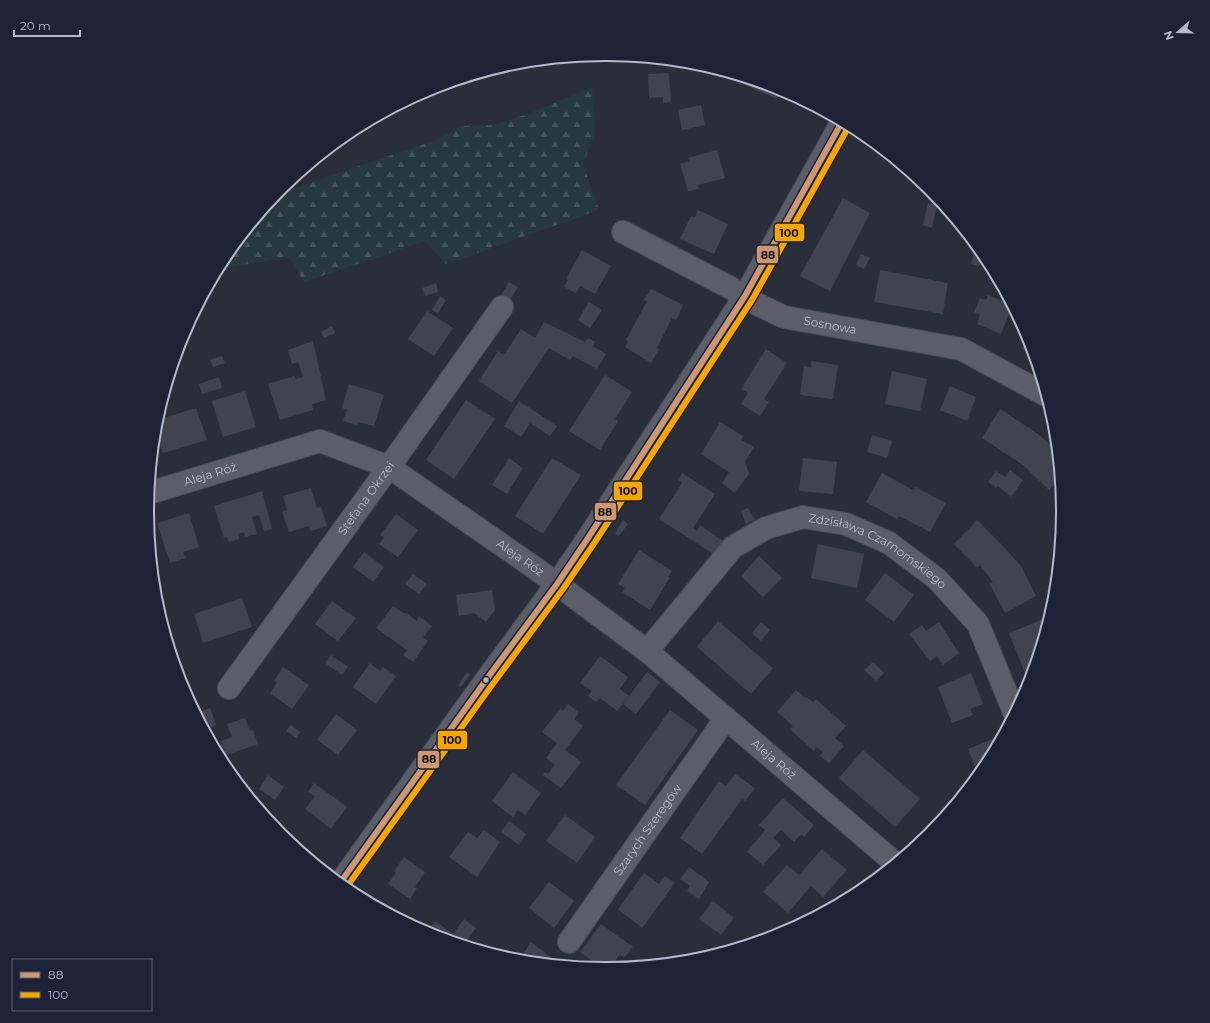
<svg xmlns="http://www.w3.org/2000/svg" width="1210" height="1023" font-family="Montserrat,sans-serif">
  <defs>
    <pattern id="forest-firs" width="22" height="20" patternUnits="userSpaceOnUse"><rect width="22" height="20" fill="#273841"/><path d="M5 1l3.5 6h-7zM16 11l3.5 6h-7z" fill="#44535b"/></pattern>
  </defs>
  <rect width="100%" height="100%" fill="#2a2e3b"/>
  <polygon fill="url(#forest-firs)" points="593,87 595,132 583,164 599,210 446,264 425,241 304,282 289,257 218,269 225,257 277,194 436,140 461,126 493,125 528,114"/>
  <g fill="#414450">
    <polygon points="669,73 671,102 663,103 663,97 649,98 648,74"/>
    <polygon points="746,78 780,89 782,90 777,99 743,84"/>
    <polygon points="701,105 705,125 682,130 678,110"/>
    <polygon points="717,150 725,178 698,185 699,189 688,191 680,164 689,161 688,158"/>
    <polygon points="843,198 870,213 830,291 800,276"/>
    <polygon points="928,203 937,205 932,228 923,225"/>
    <polygon points="698,210 728,224 714,254 680,239 691,216 695,217"/>
    <polygon points="582,250 611,266 595,294 580,286 576,293 564,287 568,280 566,279"/>
    <polygon points="974,252 982,254 979,266 971,264"/>
    <polygon points="861,254 870,258 864,269 856,265"/>
    <polygon points="880,270 948,283 943,314 874,302"/>
    <polygon points="509,282 518,287 510,300 501,295"/>
    <polygon points="436,283 438,292 425,296 422,288"/>
    <polygon points="651,289 683,305 676,320 672,318 657,348 659,349 651,363 625,347 628,341 626,340 647,301 644,300"/>
    <polygon points="988,295 1010,304 1012,307 1001,334 977,324 980,315 974,312 980,298 986,300"/>
    <polygon points="440,296 446,300 438,313 432,310"/>
    <polygon points="589,302 602,310 590,328 578,320"/>
    <polygon points="427,311 453,328 434,356 408,339"/>
    <polygon points="544,322 585,342 588,338 595,342 593,346 606,354 597,369 573,356 570,360 549,348 512,403 479,381 498,351 504,355 521,329 535,338"/>
    <polygon points="332,326 335,333 324,338 321,332"/>
    <polygon points="1025,331 1028,337 1034,356 1022,349 1028,340 1021,336"/>
    <polygon points="313,341 326,400 312,404 313,410 280,420 268,384 294,376 296,379 303,377 298,362 292,364 288,350"/>
    <polygon points="766,349 787,363 764,399 769,402 760,416 741,404 748,393 741,389"/>
    <polygon points="222,356 225,363 213,367 210,360"/>
    <polygon points="811,361 838,365 833,399 800,395 804,366 811,367"/>
    <polygon points="892,371 927,379 920,411 885,404"/>
    <polygon points="605,375 632,392 615,419 618,421 600,450 569,431"/>
    <polygon points="219,377 222,388 202,394 199,384"/>
    <polygon points="349,384 384,395 374,426 358,422 357,425 343,421 347,410 342,408"/>
    <polygon points="950,386 976,397 967,421 940,410"/>
    <polygon points="245,391 256,427 223,437 212,401"/>
    <polygon points="466,400 495,419 454,479 426,460"/>
    <polygon points="519,401 557,426 550,436 530,423 521,437 504,426"/>
    <polygon points="196,408 207,440 163,453 159,441 154,443 157,420"/>
    <polygon points="1000,409 1038,434 1057,451 1059,479 1049,490 1023,465 982,438"/>
    <polygon points="720,422 743,436 741,440 754,447 745,462 749,474 735,493 722,483 729,472 701,454"/>
    <polygon points="872,435 892,441 887,458 867,452"/>
    <polygon points="509,458 523,468 507,494 492,485"/>
    <polygon points="552,458 581,475 543,534 515,516"/>
    <polygon points="803,458 837,462 833,494 799,491"/>
    <polygon points="1010,470 1023,480 1011,497 998,486 996,488 988,482 996,471 1005,477"/>
    <polygon points="682,473 715,494 693,528 697,531 700,525 724,542 715,555 659,519 682,483 678,480"/>
    <polygon points="882,473 913,490 915,487 946,503 930,532 899,516 897,519 866,502"/>
    <polygon points="311,488 317,508 321,507 327,526 310,531 309,526 289,532 282,512 287,510 283,496"/>
    <polygon points="262,491 272,529 264,531 259,515 252,517 257,534 245,537 244,532 238,534 239,539 229,542 227,537 224,538 214,506"/>
    <polygon points="748,508 755,519 746,524 741,511"/>
    <polygon points="189,513 199,547 183,552 185,558 170,563 157,523"/>
    <polygon points="396,514 418,530 398,557 379,544 384,537 380,535"/>
    <polygon points="623,520 628,524 619,536 615,533"/>
    <polygon points="977,520 1001,544 1021,566 1036,596 1005,613 989,583 993,582 980,565 977,568 954,544"/>
    <polygon points="818,544 864,554 857,588 811,578"/>
    <polygon points="639,550 672,571 668,577 670,577 650,610 622,592 625,588 618,584"/>
    <polygon points="364,552 384,567 373,582 353,567"/>
    <polygon points="759,556 782,578 763,597 741,576"/>
    <polygon points="885,573 914,595 894,622 865,600"/>
    <polygon points="413,574 427,584 419,594 405,584"/>
    <polygon points="492,590 495,610 486,622 474,613 459,616 456,595"/>
    <polygon points="242,598 252,627 203,643 194,614"/>
    <polygon points="332,601 356,618 338,641 315,624"/>
    <polygon points="393,606 405,614 406,613 417,621 419,616 432,626 423,637 428,641 413,662 403,655 407,650 376,628"/>
    <polygon points="1041,620 1045,630 1029,683 1009,633"/>
    <polygon points="718,621 773,668 751,694 697,647"/>
    <polygon points="761,622 770,630 761,641 752,633"/>
    <polygon points="939,622 959,653 943,665 937,656 930,661 909,634 922,625 926,631"/>
    <polygon points="331,655 348,667 342,675 325,663"/>
    <polygon points="600,656 628,677 620,689 629,696 617,711 600,698 596,702 588,696 592,691 580,683"/>
    <polygon points="873,662 884,673 876,681 864,670"/>
    <polygon points="370,663 380,671 383,667 396,676 376,704 353,687"/>
    <polygon points="283,667 309,685 292,709 270,693 277,683 274,681"/>
    <polygon points="467,672 470,675 461,687 458,685"/>
    <polygon points="647,672 660,682 636,714 623,704"/>
    <polygon points="971,673 983,704 970,709 973,715 952,723 938,687"/>
    <polygon points="796,690 805,698 806,697 813,702 816,699 846,726 835,738 844,746 829,763 820,756 823,752 817,747 814,751 790,729 793,726 777,712"/>
    <polygon points="568,704 579,713 574,719 583,726 565,750 581,762 561,788 543,775 545,772 548,774 555,765 546,758 557,743 542,732 560,709 563,711"/>
    <polygon points="210,708 216,725 207,729 200,712"/>
    <polygon points="670,710 698,730 645,805 616,785"/>
    <polygon points="336,714 357,730 338,755 317,740"/>
    <polygon points="245,718 250,731 253,730 258,744 226,755 221,741 232,737 227,724"/>
    <polygon points="291,725 300,732 296,738 286,731"/>
    <polygon points="996,738 998,742 985,766 978,774 968,749"/>
    <polygon points="863,750 920,799 895,827 839,778"/>
    <polygon points="513,772 541,793 525,815 518,810 513,817 492,801"/>
    <polygon points="735,774 755,788 745,801 742,799 702,854 680,838 719,781 726,786"/>
    <polygon points="268,775 284,787 275,800 259,789"/>
    <polygon points="314,783 347,807 331,829 305,809 315,796 308,792"/>
    <polygon points="783,798 814,825 804,837 801,834 794,842 781,830 773,838 781,845 763,865 747,852 765,830 759,825"/>
    <polygon points="565,815 595,837 577,863 546,841"/>
    <polygon points="509,821 526,834 519,845 501,832"/>
    <polygon points="484,830 500,842 477,877 449,857 468,832 477,838"/>
    <polygon points="292,838 312,853 309,857 289,841"/>
    <polygon points="822,849 847,870 823,897 811,886 788,913 763,892 787,865 799,875"/>
    <polygon points="404,857 425,872 415,887 417,888 410,899 388,884 396,873 394,871"/>
    <polygon points="689,867 709,882 699,899 687,891 690,886 680,879"/>
    <polygon points="644,873 659,884 665,876 675,883 642,928 618,909"/>
    <polygon points="549,882 574,901 554,928 529,908"/>
    <polygon points="713,901 734,918 721,935 699,919"/>
    <polygon points="464,919 476,928 464,944 455,942 450,938 449,940 427,933 435,921 453,934"/>
    <polygon points="601,924 633,947 624,958 620,954 609,969 603,969 580,952"/>
    <polygon points="531,942 552,958 551,959 559,964 519,960"/>
  </g>
  <g fill="none" stroke-linecap="round" stroke-linejoin="round">
    <g stroke="#484b54" stroke-width="24">
      <g id="minor">
        <path id="s1" d="M623 232 729 287 759 305 784 317 961 349 1046 395"/>
        <path id="s2" d="M149 493 320 441 389 467 535 568 647 651 895 863"/>
        <path id="s3" d="M647 651 733 547 766 528 803 517 846 524 889 543 937 579 978 624 1014 712"/>
        <path id="s4" d="M229 688 389 467 502 307"/>
        <polyline points="340,883 486,680 557,584 588,538 745,296 842,122"/>
        <path id="s5" d="M569 942 726 718"/>
      </g>
    </g>
    <use href="#minor" stroke="#5b5e68" stroke-width="22"/>
    <g stroke="#1d2236" stroke-width="9">
      <polyline id="bus-1" points="340,883 486,680 557,584 588,538 745,296 842,122"/>
    </g>
    <g stroke="#1d2236" stroke-width="9">
      <polyline id="bus-2" points="346,888 492,685 563,589 595,542 752,300 849,126"/>
    </g>
    <use href="#bus-1" stroke="#cd976f" stroke-width="6"/>
    <use href="#bus-2" stroke="#f7a600" stroke-width="6"/>
  </g>
  <circle fill="#b5b9cb" stroke="#1d2236" stroke-width="1.5" cx="486" cy="680" r="3.5"/>
  <g text-anchor="middle" stroke-width="3" stroke-linejoin="round" paint-order="stroke">
    <g font-size="12" fill="#b5b9cb" stroke="#1d2236">
      <text dy="4" stroke="none"><textPath href="#s1" startOffset="229">Sosnowa</textPath></text>
      <text dy="4" stroke="none"><textPath href="#s2" startOffset="64">Aleja Róż</textPath></text>
      <text dy="4" stroke="none"><textPath href="#s4" startOffset="234">Stefana Okrzei</textPath></text>
      <text dy="4" stroke="none"><textPath href="#s3" startOffset="295">Zdzisława Czarnomskiego</textPath></text>
      <text dy="4" stroke="none"><textPath href="#s2" startOffset="412">Aleja Róż</textPath></text>
      <text dy="4" stroke="none"><textPath href="#s2" startOffset="736">Aleja Róż</textPath></text>
      <text dy="4" stroke="none"><textPath href="#s5" startOffset="137">Szarych Szeregów</textPath></text>
    </g>
  </g>
  <path d="M0 0H1210V1023H0ZM604 61H606A450 450 0 0 1 1056 511V512A450 450 0 0 1 606 962H604A450 450 0 0 1 154 512V511A450 450 0 0 1 604 61Z" fill="#1d2236" fill-rule="evenodd"/>
  <path fill="none" stroke="#b5b9cb" stroke-width="2" d="M604 61H606A450 450 0 0 1 1056 511V512A450 450 0 0 1 606 962H604A450 450 0 0 1 154 512V511A450 450 0 0 1 604 61Z"/>
  <g stroke="#1d2236" stroke-width="1.5">
    <rect x="774" y="223" width="31" height="19" rx="4" fill="#f7a600"/>
    <rect x="756" y="245" width="23" height="19" rx="4" fill="#cd976f"/>
    <rect x="613" y="481" width="30" height="20" rx="4" fill="#f7a600"/>
    <rect x="594" y="502" width="23" height="19" rx="4" fill="#cd976f"/>
    <rect x="437" y="730" width="31" height="20" rx="4" fill="#f7a600"/>
    <rect x="417" y="750" width="23" height="19" rx="4" fill="#cd976f"/>
  </g>
  <g font-size="11" text-anchor="middle" font-weight="bold" fill="#111">
    <text x="789" y="237">100</text>
    <text x="768" y="259">88</text>
    <text x="628" y="495">100</text>
    <text x="605" y="516">88</text>
    <text x="452" y="744">100</text>
    <text x="429" y="763">88</text>
  </g>
  <rect x="12" y="959" width="140" height="52" fill="#1d2236" stroke="#5a5e72"/>
  <rect x="20" y="972" width="20" height="6" fill="#cd976f" stroke="#5a5e72"/>
  <text x="48" y="979" font-size="12" fill="#b5b9cb">88</text>
  <rect x="20" y="992" width="20" height="6" fill="#f7a600" stroke="#5a5e72"/>
  <text x="48" y="999" font-size="12" fill="#b5b9cb">100</text>
  <g transform="translate(1178 32) rotate(250)" stroke="#1d2236" stroke-width="3" paint-order="stroke">
  <path d="M0-3L7 15L0 10L-7 15Z" fill="#b5b9cb"/>
  <text y="-6" font-size="11" font-weight="bold" text-anchor="middle" fill="#b5b9cb">N</text>
  </g>
  <path d="M14 30v6h66v-6" fill="none" stroke="#b5b9cb" stroke-width="2"/>
  <text x="20" y="30" font-size="12" fill="#b5b9cb" stroke="#1d2236" stroke-width="3" paint-order="stroke">20 m</text>
</svg>
